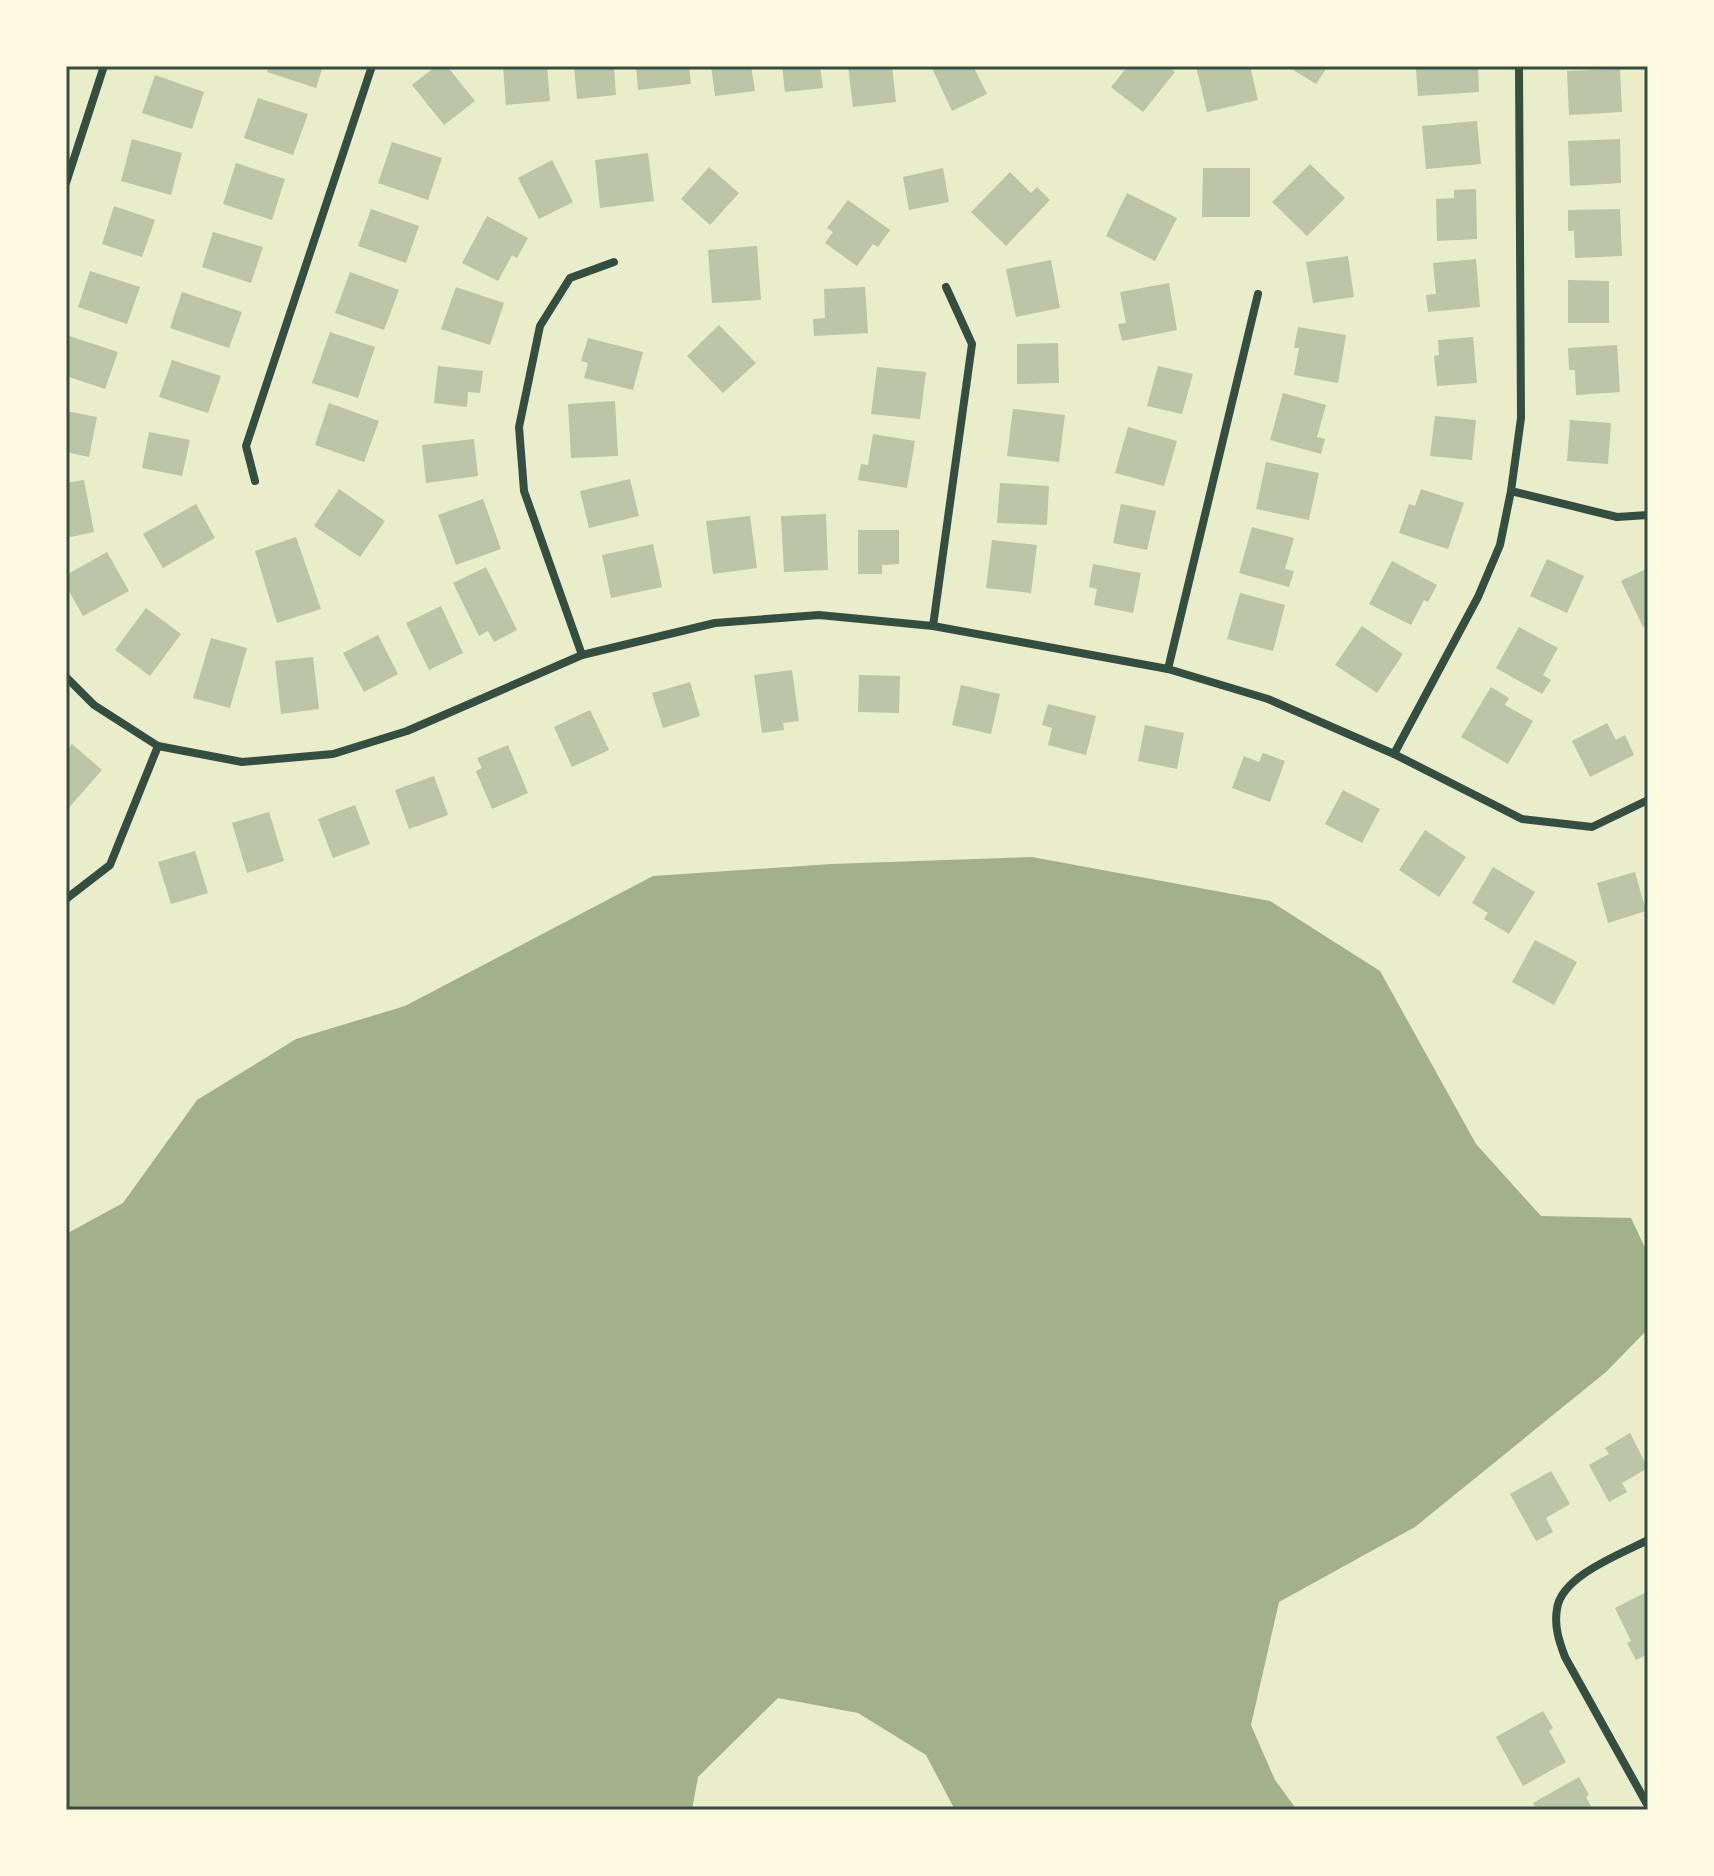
<svg xmlns="http://www.w3.org/2000/svg" width="1714" height="1876" font-family="Lato,sans-serif">
  <rect width="100%" height="100%" fill="#e9edc9"/>
  <polygon fill="#a3b18a" points="1032,857 1270,901 1380,971 1476,1144 1541,1216 1631,1218 1648,1254 1648,1329 1606,1372 1415,1527 1279,1602 1251,1725 1275,1780 1297,1810 955,1810 926,1755 858,1713 778,1698 698,1777 692,1810 66,1810 66,1234 123,1203 197,1100 296,1039 405,1006 653,876 831,864"/>
  <g fill="#bcc5a7">
    <polygon points="269,66 323,66 316,88 267,72"/>
    <polygon points="436,66 447,66 475,101 444,125 412,85"/>
    <polygon points="503,66 547,66 550,101 506,105"/>
    <polygon points="574,66 614,66 616,95 577,99"/>
    <polygon points="636,66 689,66 691,84 638,90"/>
    <polygon points="711,66 751,66 755,91 715,96"/>
    <polygon points="782,66 820,66 823,88 785,92"/>
    <polygon points="848,66 892,66 896,102 853,107"/>
    <polygon points="931,66 973,66 987,94 952,111"/>
    <polygon points="1128,66 1167,66 1175,72 1143,112 1111,87"/>
    <polygon points="1196,66 1250,66 1258,100 1207,112"/>
    <polygon points="1287,66 1328,66 1316,84"/>
    <polygon points="1429,66 1478,66 1479,92 1418,96 1416,69"/>
    <polygon points="1620,69 1622,112 1569,115 1567,71"/>
    <polygon points="155,75 204,92 192,129 142,113"/>
    <polygon points="258,98 308,114 293,155 244,138"/>
    <polygon points="1477,121 1481,164 1426,169 1422,126"/>
    <polygon points="132,139 182,153 171,195 121,181"/>
    <polygon points="1620,139 1621,183 1570,186 1568,141"/>
    <polygon points="392,142 442,158 428,200 378,183"/>
    <polygon points="648,153 654,201 600,208 595,160"/>
    <polygon points="552,160 573,202 539,219 518,178"/>
    <polygon points="236,163 285,179 272,220 223,204"/>
    <polygon points="1310,164 1345,198 1307,236 1272,202"/>
    <polygon points="709,167 739,193 710,225 681,199"/>
    <polygon points="943,168 949,202 909,210 903,177"/>
    <polygon points="1203,168 1250,168 1250,217 1202,217"/>
    <polygon points="1010,172 1031,193 1037,187 1050,200 1006,246 971,212"/>
    <polygon points="1476,189 1477,239 1437,241 1436,199 1454,198 1454,190"/>
    <polygon points="1127,193 1177,218 1155,261 1106,236"/>
    <polygon points="848,200 890,230 878,247 873,244 857,266 825,243 833,232 827,228"/>
    <polygon points="114,206 155,220 142,257 102,244"/>
    <polygon points="371,209 419,226 406,263 358,246"/>
    <polygon points="1620,209 1622,256 1575,258 1574,231 1568,231 1568,210"/>
    <polygon points="487,216 528,238 517,258 512,255 498,281 462,263"/>
    <polygon points="213,232 263,247 251,283 202,267"/>
    <polygon points="757,246 761,300 712,303 708,250"/>
    <polygon points="1348,256 1354,297 1313,303 1306,262"/>
    <polygon points="1476,259 1480,307 1428,312 1426,295 1436,294 1433,263"/>
    <polygon points="1051,260 1060,308 1016,317 1006,269"/>
    <polygon points="90,271 140,287 127,324 78,307"/>
    <polygon points="350,272 399,290 384,330 335,313"/>
    <polygon points="1568,280 1609,281 1609,323 1568,323"/>
    <polygon points="1169,283 1177,330 1122,341 1118,324 1126,323 1120,292"/>
    <polygon points="456,287 504,303 490,345 441,329"/>
    <polygon points="865,287 868,333 814,336 813,319 825,318 824,289"/>
    <polygon points="182,292 242,312 229,348 170,328"/>
    <polygon points="719,325 756,363 723,393 687,356"/>
    <polygon points="1298,327 1346,335 1338,383 1294,375 1299,348 1294,348"/>
    <polygon points="330,332 375,347 358,398 312,383"/>
    <polygon points="69,336 118,352 105,389 66,376 66,344"/>
    <polygon points="1473,337 1477,383 1437,386 1434,356 1439,355 1438,340"/>
    <polygon points="588,338 643,352 633,390 584,378 588,363 581,361"/>
    <polygon points="1058,343 1059,383 1017,384 1017,344"/>
    <polygon points="1617,345 1620,392 1576,395 1575,370 1569,370 1568,348"/>
    <polygon points="172,360 221,376 208,413 159,397"/>
    <polygon points="438,366 483,371 480,393 468,392 467,407 434,403"/>
    <polygon points="1158,366 1193,374 1182,414 1147,406"/>
    <polygon points="877,367 926,372 920,419 871,414"/>
    <polygon points="1283,393 1326,405 1317,437 1325,439 1321,454 1270,440"/>
    <polygon points="615,401 618,456 571,458 568,404"/>
    <polygon points="329,403 379,421 364,462 315,445"/>
    <polygon points="1013,409 1065,415 1059,462 1007,456"/>
    <polygon points="66,411 97,417 89,457 66,452"/>
    <polygon points="1435,416 1476,420 1472,460 1430,456"/>
    <polygon points="1570,420 1611,423 1608,464 1567,461"/>
    <polygon points="1128,427 1177,441 1164,486 1115,473"/>
    <polygon points="149,432 190,440 182,476 142,468"/>
    <polygon points="873,434 915,441 907,488 858,480 861,464 868,465"/>
    <polygon points="474,439 478,476 426,483 422,445"/>
    <polygon points="1266,462 1319,473 1309,520 1256,509"/>
    <polygon points="630,479 639,516 589,528 580,491"/>
    <polygon points="84,480 94,532 66,538 66,483"/>
    <polygon points="1000,483 1049,486 1047,525 997,523"/>
    <polygon points="339,489 385,521 360,557 314,526"/>
    <polygon points="1421,489 1464,503 1448,549 1399,533 1409,504 1415,506"/>
    <polygon points="483,499 501,549 456,565 438,515"/>
    <polygon points="196,504 215,538 163,568 143,534"/>
    <polygon points="1121,504 1156,511 1147,550 1113,543"/>
    <polygon points="826,514 828,570 784,572 781,516"/>
    <polygon points="750,516 757,568 713,574 706,521"/>
    <polygon points="1252,527 1294,538 1285,569 1294,571 1289,587 1239,573"/>
    <polygon points="858,530 899,530 899,564 882,565 882,574 858,574"/>
    <polygon points="296,537 321,609 277,623 255,551"/>
    <polygon points="992,540 1037,545 1031,593 986,588"/>
    <polygon points="653,544 662,587 611,598 602,555"/>
    <polygon points="107,552 129,591 83,616 66,586 66,575"/>
    <polygon points="1547,559 1584,576 1567,613 1530,596"/>
    <polygon points="1392,561 1437,585 1428,602 1424,600 1411,625 1369,604"/>
    <polygon points="1093,564 1141,573 1133,613 1094,605 1097,589 1089,587"/>
    <polygon points="486,567 517,630 494,642 488,631 479,636 453,583"/>
    <polygon points="1648,568 1648,624 1643,627 1621,581"/>
    <polygon points="1240,593 1285,605 1273,651 1227,639"/>
    <polygon points="441,606 463,653 429,670 406,623"/>
    <polygon points="146,608 181,634 150,676 115,650"/>
    <polygon points="1362,626 1403,654 1377,693 1335,665"/>
    <polygon points="1519,627 1558,648 1543,675 1551,680 1542,694 1496,668"/>
    <polygon points="378,635 398,674 364,692 343,653"/>
    <polygon points="211,638 247,648 230,708 193,698"/>
    <polygon points="313,657 319,709 281,714 275,661"/>
    <polygon points="792,670 799,721 783,723 784,730 762,733 754,675"/>
    <polygon points="859,675 900,676 899,713 858,712"/>
    <polygon points="690,682 700,716 663,728 652,693"/>
    <polygon points="961,685 1000,694 991,734 952,725"/>
    <polygon points="1491,687 1509,698 1505,705 1533,721 1508,764 1461,737"/>
    <polygon points="1048,704 1096,716 1086,755 1048,745 1052,728 1042,725"/>
    <polygon points="590,710 609,750 572,767 554,727"/>
    <polygon points="1607,723 1616,740 1625,735 1634,755 1590,777 1572,741"/>
    <polygon points="1145,725 1184,733 1177,769 1138,761"/>
    <polygon points="72,744 102,770 66,811 66,751"/>
    <polygon points="508,745 528,793 492,809 476,771 482,768 477,758"/>
    <polygon points="1263,753 1285,761 1270,802 1232,788 1244,756 1259,762"/>
    <polygon points="434,776 448,815 409,829 395,790"/>
    <polygon points="1343,790 1380,809 1362,843 1325,824"/>
    <polygon points="355,805 370,844 333,858 318,819"/>
    <polygon points="269,812 284,861 247,873 232,823"/>
    <polygon points="1425,830 1466,857 1439,897 1399,870"/>
    <polygon points="195,851 208,893 171,904 158,862"/>
    <polygon points="1493,867 1535,892 1509,934 1484,919 1488,913 1472,903"/>
    <polygon points="1635,872 1646,911 1608,923 1597,883"/>
    <polygon points="1535,940 1577,962 1554,1005 1512,982"/>
    <polygon points="1630,1433 1648,1468 1622,1483 1627,1492 1609,1502 1589,1465 1609,1454 1605,1448"/>
    <polygon points="1551,1471 1570,1504 1546,1518 1553,1532 1536,1541 1510,1494"/>
    <polygon points="1648,1591 1648,1654 1636,1660 1627,1643 1631,1641 1615,1608"/>
    <polygon points="1543,1711 1553,1728 1549,1731 1566,1762 1523,1786 1496,1737"/>
    <polygon points="1579,1777 1589,1795 1586,1797 1593,1810 1537,1810 1533,1803"/>
  </g>
  <g fill="none" stroke-linecap="round" stroke-linejoin="round">
    <g stroke="#344e41" stroke-width="8">
      <polyline points="66,183 104,66"/>
      <polyline points="255,481 246,446 372,66"/>
      <polyline points="1511,491 1617,517 1648,515"/>
      <polyline points="933,626 972,344 946,287"/>
      <polyline points="582,655 524,491 519,427 540,326 570,278 614,262"/>
      <polyline points="1168,669 1258,294"/>
      <polyline points="66,677 94,705 158,746 242,762 333,754 407,731 582,655 715,623 819,615 933,626 1168,669 1268,699 1394,754 1522,819 1592,827 1648,800"/>
      <polyline points="1394,754 1478,597 1500,545 1511,491 1521,418 1519,66"/>
      <polyline points="66,899 110,865 158,746"/>
      <path d="M1648 1540C1621 1554 1561 1576 1557 1609 1554 1626 1559 1641 1565 1657L1648 1806"/>
    </g>
  </g>
  <rect width="1714" height="1876" fill="none" stroke="#fefae0" stroke-width="136"/>
  <rect x="68" y="68" width="1578" height="1740" fill="none" stroke="#344e41" stroke-width="3"/>
</svg>
